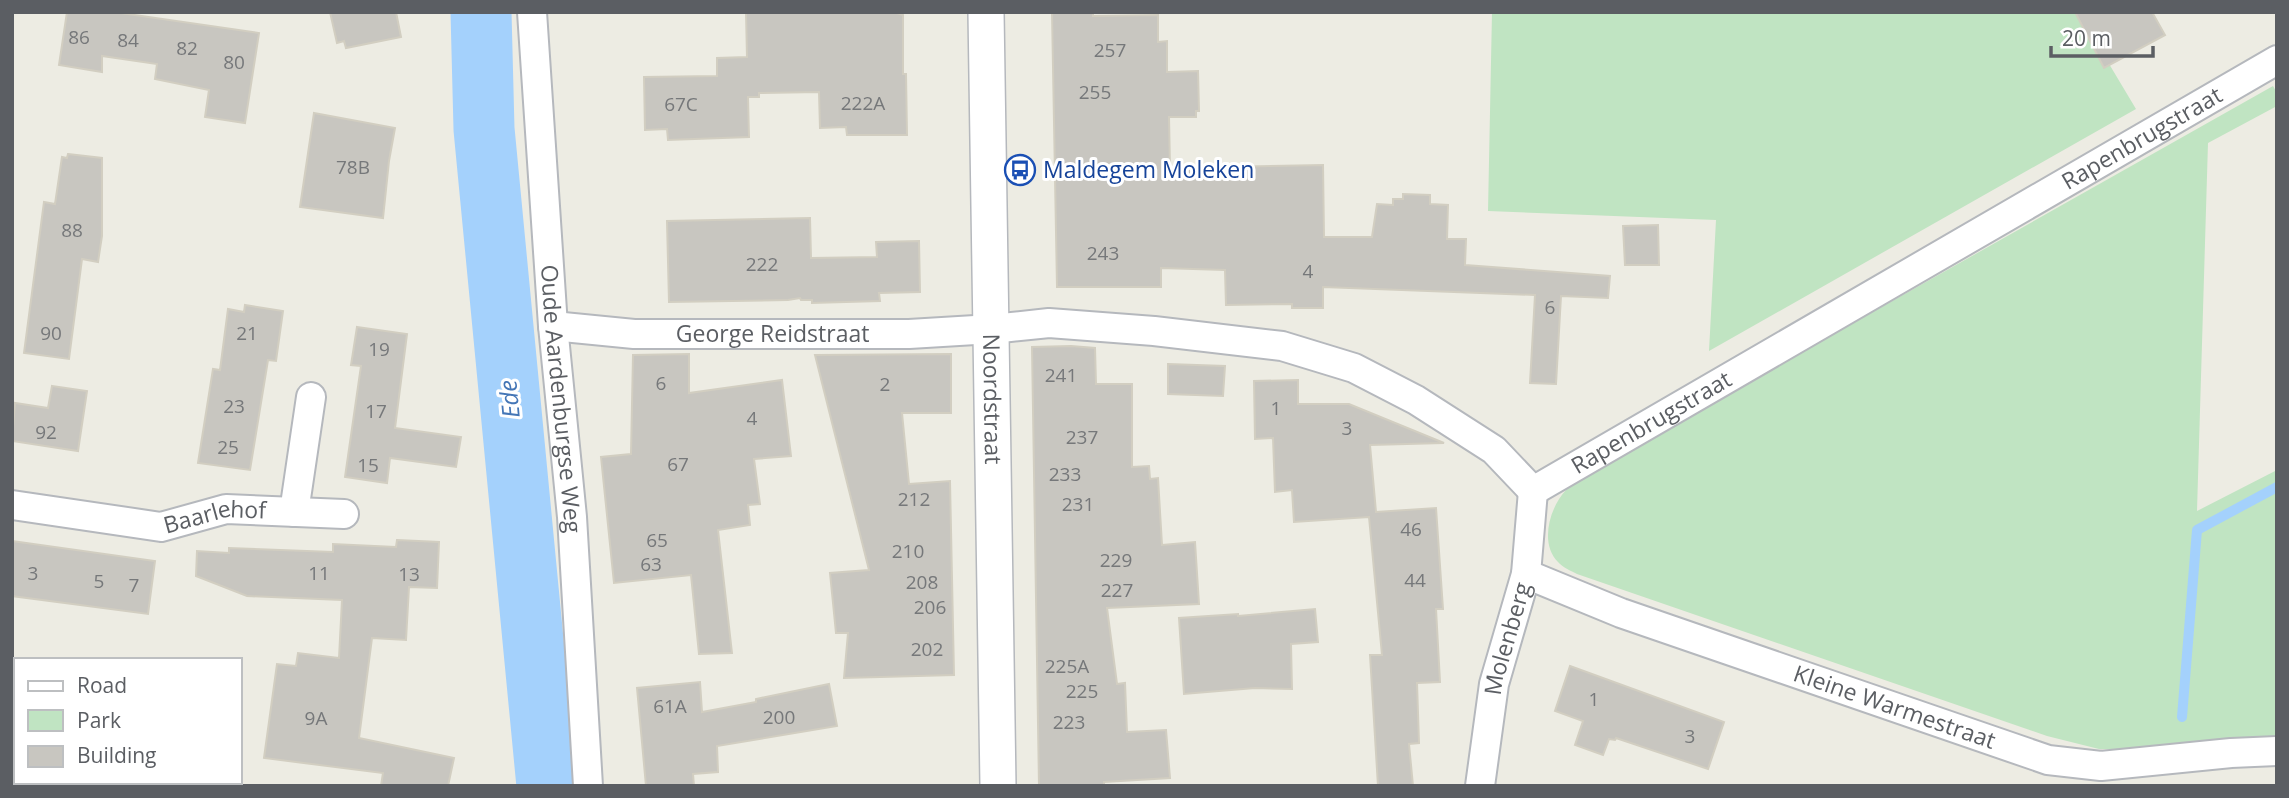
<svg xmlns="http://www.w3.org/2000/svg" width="2289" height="798" font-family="'Open Sans',sans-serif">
  <rect width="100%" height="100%" fill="#edece3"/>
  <g fill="#c0e4c2">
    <polygon points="1492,12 2078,12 2136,109 1709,351 1716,220 1488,211"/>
    <path d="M2273 86 2277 93V106L2208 143 2197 511 2277 470V736L2227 738 2146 749H2099L2047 736 1577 574C1571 571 1562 567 1558 562 1539 543 1550 507 1566 490 1574 483 1584 476 1593 470Z"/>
  </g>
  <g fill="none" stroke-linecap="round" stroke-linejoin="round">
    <polyline stroke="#a4d1fc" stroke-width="10" points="2182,717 2197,530 2277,487"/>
    <polyline stroke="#a4d1fc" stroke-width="61" points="481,12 484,129 547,786"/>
  </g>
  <g fill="#c8c6c0" stroke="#d2cec1" stroke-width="2">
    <polygon points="67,12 114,12 259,33 245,123 205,117 209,90 155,79 157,64 102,56 102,72 59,65"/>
    <polygon points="330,12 396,12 401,37 346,48 344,41 337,43"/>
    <polygon points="746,12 894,12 903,15 903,74 906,74 907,135 847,135 846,127 820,128 819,92 759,93 759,97 748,97 749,137 668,140 667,129 645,130 644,77 717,76 717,58 747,57"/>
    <polygon points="1052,12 1093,12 1093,16 1158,15 1158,42 1167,41 1167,72 1198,71 1199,111 1196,111 1196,117 1169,117 1170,168 1323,165 1324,237 1372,237 1377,204 1393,205 1393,199 1403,199 1403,194 1430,195 1430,204 1448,205 1447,239 1466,239 1465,265 1610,276 1608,298 1561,296 1556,384 1530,383 1535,295 1323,287 1323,308 1292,308 1292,304 1226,305 1225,270 1161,268 1161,287 1057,287"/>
    <polygon points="2075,12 2152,12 2165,35 2104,68"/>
    <polygon points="314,113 395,128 389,161 383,218 300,207"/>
    <polygon points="68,154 102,158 102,236 98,262 82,259 69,359 24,353 44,202 55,204 62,157 67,158"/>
    <polygon points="810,218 811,258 877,257 876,242 919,241 920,292 879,293 880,301 812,303 812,300 801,300 800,298 788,300 669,302 667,221"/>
    <polygon points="1658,225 1659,265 1625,265 1623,226"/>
    <polygon points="245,305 283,311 276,361 268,360 250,470 198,463 213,369 220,370 228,309 244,312"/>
    <polygon points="357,327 407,334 395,428 461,437 456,467 390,458 387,483 345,477 361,366 351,365"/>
    <polygon points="1071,346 1095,348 1096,384 1132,384 1132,467 1149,466 1150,479 1158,478 1162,545 1195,542 1199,604 1107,608 1117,684 1125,683 1127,732 1166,730 1170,778 1104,782 1104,786 1039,786 1032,347"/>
    <polygon points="689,354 689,393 782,380 791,456 754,459 760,504 748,505 750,525 718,530 732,653 699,654 691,575 614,583 601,457 631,454 633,355"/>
    <polygon points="951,354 951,413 902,413 909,484 950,481 954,675 844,678 848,633 836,633 830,573 869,570 815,355"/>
    <polygon points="1168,364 1225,366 1223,396 1168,394"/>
    <polygon points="1298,380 1298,404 1349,404 1444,443 1370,445 1376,512 1436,508 1443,609 1436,609 1440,682 1417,683 1419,743 1409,744 1413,786 1378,786 1370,655 1382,655 1369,517 1294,522 1292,490 1275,492 1273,438 1255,439 1254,381"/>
    <polygon points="52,386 87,391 78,451 12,441 15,403 48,408"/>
    <polygon points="397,540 439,542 437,588 409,587 406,640 372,638 359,738 454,758 448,786 381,786 383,773 264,758 277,664 296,666 298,653 339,658 342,600 247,596 196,576 197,551 229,553 229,548 333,552 333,544 396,547"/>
    <polygon points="12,541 155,561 148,614 12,596"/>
    <polygon points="1315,609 1318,642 1291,644 1292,689 1255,688 1184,694 1179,618 1238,614 1238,616"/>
    <polygon points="1570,666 1724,722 1708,769 1616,738 1615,740 1609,739 1603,755 1575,745 1583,721 1555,711"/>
    <polygon points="700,682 702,712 756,702 756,699 829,684 837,726 717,746 718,772 693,774 694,786 646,786 637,688"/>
  </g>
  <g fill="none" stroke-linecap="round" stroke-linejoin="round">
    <g stroke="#b5b8bd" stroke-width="32">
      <g id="minor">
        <path id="s1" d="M532 12 553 326 572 517 588 786"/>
        <path id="s2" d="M553 326 634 334H909L992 329 1049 323 1154 331 1282 346 1354 368 1416 400 1494 450 1533 491 2277 60"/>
        <path id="s3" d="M12 505 161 527 226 509 344 514"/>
        <polyline points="294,512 311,397"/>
        <path id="s4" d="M1526 574 1621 613 2048 760 2101 766 2231 753 2277 751"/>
        <path id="s5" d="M1480 786 1494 684 1526 574 1533 491"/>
      </g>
    </g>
    <g stroke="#b5b8bd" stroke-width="38">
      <g id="tertiary">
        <path id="s6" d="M986 12 998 786"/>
      </g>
    </g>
    <use href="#minor" stroke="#fff" stroke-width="28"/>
    <use href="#tertiary" stroke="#fff" stroke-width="35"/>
  </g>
  <defs>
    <g id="bus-ring" transform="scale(1.575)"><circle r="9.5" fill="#fff" stroke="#1a4fb4" stroke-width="1.5"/><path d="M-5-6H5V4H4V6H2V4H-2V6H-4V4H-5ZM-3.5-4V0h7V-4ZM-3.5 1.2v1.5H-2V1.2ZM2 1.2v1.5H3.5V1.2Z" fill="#1a4fb4"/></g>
  </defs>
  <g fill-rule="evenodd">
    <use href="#bus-ring" x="1020" y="170"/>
  </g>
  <g text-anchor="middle" stroke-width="6" stroke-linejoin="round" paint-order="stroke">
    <g font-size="19" fill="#76787a">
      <text x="79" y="44">86</text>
      <text x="128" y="47">84</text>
      <text x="187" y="55">82</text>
      <text x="1110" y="57">257</text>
      <text x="234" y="69">80</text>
      <text x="1095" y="99">255</text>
      <text x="863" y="110">222A</text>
      <text x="681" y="111">67C</text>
      <text x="353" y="174">78B</text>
      <text x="72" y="237">88</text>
      <text x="1103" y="260">243</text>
      <text x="762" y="271">222</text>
      <text x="1308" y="278">4</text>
      <text x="1550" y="314">6</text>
      <text x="51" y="340">90</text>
      <text x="247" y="340">21</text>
      <text x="379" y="356">19</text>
      <text x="1061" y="382">241</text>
      <text x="661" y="390">6</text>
      <text x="885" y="391">2</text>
      <text x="234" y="413">23</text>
      <text x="1276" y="415">1</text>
      <text x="376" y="418">17</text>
      <text x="752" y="425">4</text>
      <text x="1347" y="435">3</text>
      <text x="46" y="439">92</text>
      <text x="1082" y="444">237</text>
      <text x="228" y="454">25</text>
      <text x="678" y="471">67</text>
      <text x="368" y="472">15</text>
      <text x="1065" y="481">233</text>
      <text x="914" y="506">212</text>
      <text x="1078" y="511">231</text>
      <text x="1411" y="536">46</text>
      <text x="657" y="547">65</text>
      <text x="908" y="558">210</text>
      <text x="1116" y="567">229</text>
      <text x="651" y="571">63</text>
      <text x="33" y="580">3</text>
      <text x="319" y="580">11</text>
      <text x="409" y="581">13</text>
      <text x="1415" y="587">44</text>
      <text x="99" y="588">5</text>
      <text x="922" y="589">208</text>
      <text x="134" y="592">7</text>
      <text x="1117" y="597">227</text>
      <text x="930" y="614">206</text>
      <text x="927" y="656">202</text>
      <text x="1067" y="673">225A</text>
      <text x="1082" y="698">225</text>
      <text x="1594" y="706">1</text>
      <text x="670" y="713">61A</text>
      <text x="779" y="724">200</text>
      <text x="316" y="725">9A</text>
      <text x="1069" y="729">223</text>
      <text x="1690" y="743">3</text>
    </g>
    <g font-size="23" fill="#5b5e63" stroke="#fff">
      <text dy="8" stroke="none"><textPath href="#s2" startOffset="1729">Rapenbrugstraat</textPath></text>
      <text dy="8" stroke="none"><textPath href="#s2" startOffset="220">George Reidstraat</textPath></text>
      <text dy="8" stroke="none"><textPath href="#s1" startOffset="388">Oude Aardenburgse Weg</textPath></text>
      <text dy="8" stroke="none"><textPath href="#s6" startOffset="387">Noordstraat</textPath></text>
      <text dy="8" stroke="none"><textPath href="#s2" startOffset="1162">Rapenbrugstraat</textPath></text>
      <text dy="8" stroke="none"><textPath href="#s3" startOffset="206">Baarlehof</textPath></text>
      <text dy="8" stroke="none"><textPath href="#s5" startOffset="150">Molenberg</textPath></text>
      <text dy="8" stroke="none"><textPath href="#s4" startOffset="392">Kleine Warmestraat</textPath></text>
    </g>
    <g font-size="23" fill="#164399" stroke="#fff" text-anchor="start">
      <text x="1043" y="178">Maldegem Moleken</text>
    </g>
    <g font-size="24" font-style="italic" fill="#4476b6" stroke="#fff">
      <text transform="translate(510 399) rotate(-95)" y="8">Ede</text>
    </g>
  </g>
  <rect width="2289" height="798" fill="none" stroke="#5b5e63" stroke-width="28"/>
  <rect x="14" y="658" width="228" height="126" fill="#ffffff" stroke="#bdbfc1" stroke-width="2"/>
  <rect x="28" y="681" width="35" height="10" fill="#ffffff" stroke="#bdbfc1" stroke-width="2"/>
  <text x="77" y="693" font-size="21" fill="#5b5e63">Road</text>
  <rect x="28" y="710" width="35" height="21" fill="#c0e4c2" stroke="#bdbfc1" stroke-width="2"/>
  <text x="77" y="728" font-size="21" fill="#5b5e63">Park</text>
  <rect x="28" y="746" width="35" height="21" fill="#c8c6c0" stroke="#bdbfc1" stroke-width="2"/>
  <text x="77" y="763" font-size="21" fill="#5b5e63">Building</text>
  <path d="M2051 46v10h102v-10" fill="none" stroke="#5b5e63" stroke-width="3.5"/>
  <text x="2062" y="46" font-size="21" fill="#5b5e63" stroke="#ffffff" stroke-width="5" paint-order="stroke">20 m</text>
</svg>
